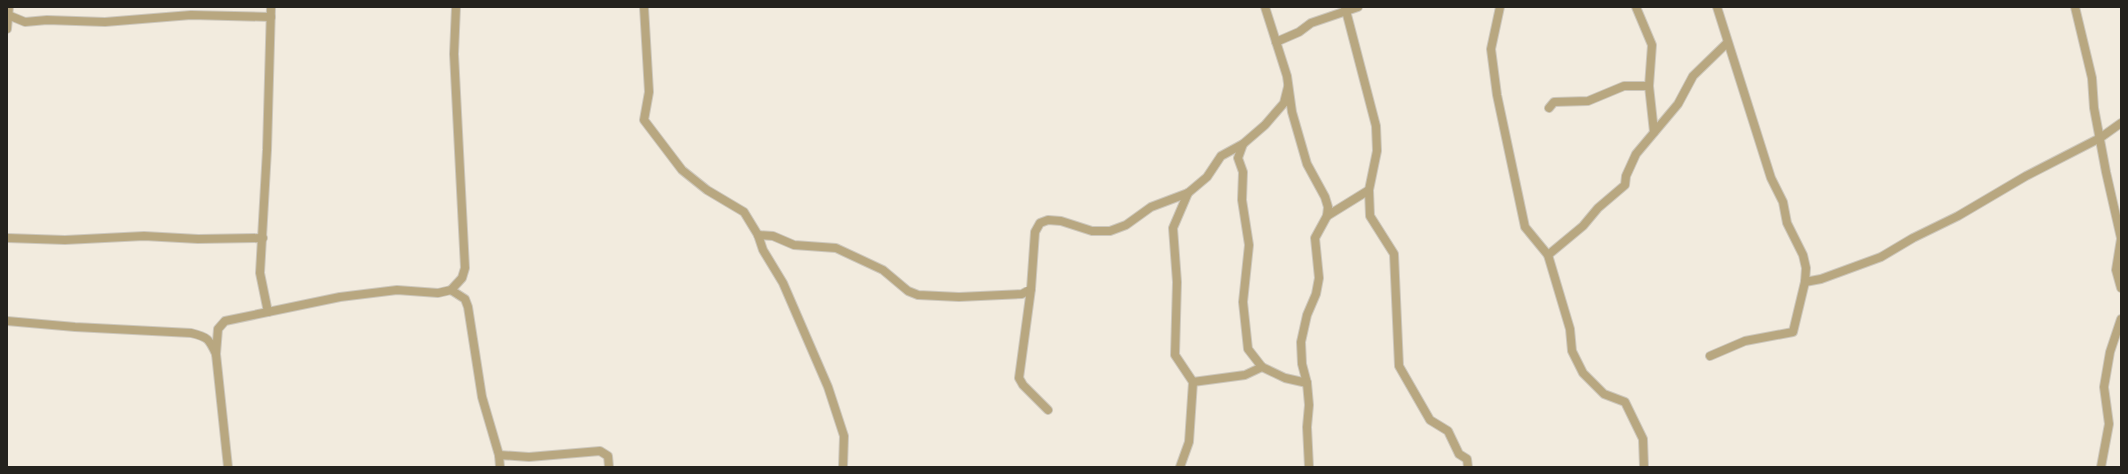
<svg xmlns="http://www.w3.org/2000/svg" width="2128" height="474" font-family="'PT Sans',sans-serif">
  <rect width="100%" height="100%" fill="#f2ebde"/>
  <g fill="none" stroke-linecap="round" stroke-linejoin="round">
    <g stroke="#cdc7bb" stroke-width="10">
      <g id="minor">
        <polyline points="644,7 649,92 644,120 682,170 707,190 744,212 758,235 763,250 783,283 828,387 844,436 843,467"/>
        <polyline points="1265,7 1287,76 1292,112 1307,164 1325,197 1328,207 1327,216 1315,238 1319,278 1316,294 1307,315 1301,342 1302,364 1307,383 1309,405 1307,427 1309,467"/>
        <polyline points="1500,7 1491,49 1497,95 1525,227 1548,255 1570,329 1572,351 1583,373 1604,394 1625,402 1643,439 1644,467"/>
        <polyline points="1636,7 1652,45 1649,86 1654,132"/>
        <polyline points="2075,7 2092,78 2094,108 2106,172 2121,238"/>
        <polyline points="8,15 25,22 47,20 105,22 191,15 271,17"/>
        <polyline points="7,29 9,7"/>
        <polyline points="1276,42 1299,32 1311,23 1358,7"/>
        <polyline points="1549,108 1554,102 1588,101 1624,86 1649,86"/>
        <polyline points="1243,144 1238,158 1243,172 1242,200 1249,245 1243,302 1248,349 1262,367 1285,378 1307,383"/>
        <polyline points="1369,190 1370,216 1394,254 1399,366 1430,420 1448,431 1459,454 1467,459 1468,467"/>
        <polyline points="1327,216 1369,190 1377,151 1376,126 1345,7"/>
        <polyline points="758,235 773,236 794,245 836,248 883,270 908,291 918,295 959,297 1022,294 1031,289 1035,232 1040,223 1048,220 1061,221 1092,231 1110,231 1126,225 1151,207 1188,193 1207,177 1221,156 1243,144 1265,125 1284,103 1288,87"/>
        <polyline points="7,238 65,240 144,236 198,239 263,238"/>
        <polyline points="2121,239 2116,270 2121,288"/>
        <polyline points="1548,255 1583,226 1598,208 1625,185 1626,176 1636,154 1678,104 1693,76 1727,43"/>
        <polyline points="1805,282 1821,279 1881,257 1913,238 1958,216 2026,176 2100,138 2121,123"/>
        <polyline points="1031,289 1019,378 1023,385 1048,410"/>
        <polyline points="451,290 465,299 468,307 482,397 499,455 500,467"/>
        <polyline points="268,312 260,273 267,150 271,7"/>
        <path d="M7 321 75 327 191 333C208 337 209 339 216 354L228 467"/>
        <polyline points="216,354 218,329 225,321 340,297 397,290 438,293 451,290 462,278 465,268 454,54 456,7"/>
        <polyline points="1710,356 1745,341 1793,332 1805,282 1806,268 1803,255 1787,223 1783,202 1771,178 1717,7"/>
        <polyline points="1193,382 1245,375 1262,367"/>
        <polyline points="499,455 529,457 600,451 608,456 609,467"/>
        <polyline points="1180,467 1189,442 1193,382 1175,355 1177,282 1173,228 1188,193"/>
        <polyline points="2101,467 2109,424 2104,387 2110,352 2121,319"/>
      </g>
    </g>
    <use href="#minor" stroke="#b8a780" stroke-width="8"/>
  </g>
  <rect width="2128" height="474" fill="none" stroke="#24221d" stroke-width="16"/>
</svg>
